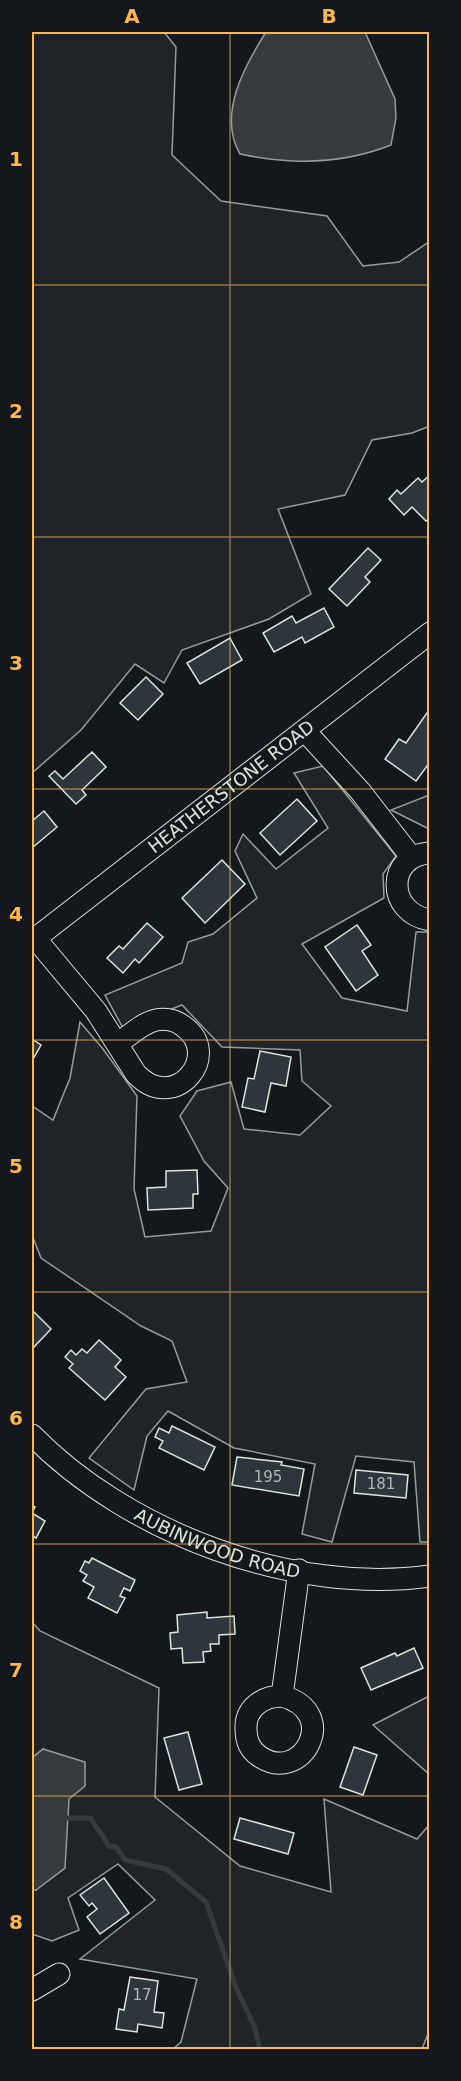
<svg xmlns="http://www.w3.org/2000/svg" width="461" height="2081" font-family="'DejaVu Sans',sans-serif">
  <rect width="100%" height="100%" fill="#14181c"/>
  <g fill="#202428" stroke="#939e99" stroke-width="1.5">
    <polygon points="32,32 164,32 176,47 172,155 221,201 327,216 363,266 399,262 429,242 430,426 412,433 372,440 345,495 278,509 311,594 269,619 182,650 164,683 135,664 81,730 32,773"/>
    <polygon points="323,766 396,856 383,874 384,898 302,944 342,998 407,1011 416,932 429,932 429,1542 420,1542 414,1462 356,1456 332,1542 302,1534 315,1464 234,1448 168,1411 147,1436 134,1490 89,1458 146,1389 187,1382 172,1341 141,1326 41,1258 32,1235 32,1106 53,1120 70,1078 80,1022 103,1049 137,1096 134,1189 145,1237 211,1231 228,1188 204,1161 180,1116 197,1091 231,1082 244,1129 300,1135 331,1106 302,1081 300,1050 222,1047 182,1005 123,1028 105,995 182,963 188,942 213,934 257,898 235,851 243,834 276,869 328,828 294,773"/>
    <polygon points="429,795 429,829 391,810"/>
    <polygon points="32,1622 40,1631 159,1688 155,1797 240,1866 331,1892 324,1799 417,1839 429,1825 430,2029 422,2049 173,2049 181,2042 197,1979 80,1959 155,1900 118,1864 68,1898 79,1930 52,1941 32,1934 32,1890 36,1890 43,1749 32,1758"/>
    <polygon points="429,1696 429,1774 373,1725"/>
  </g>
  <g fill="#363b3e" stroke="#939e99" stroke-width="1.5">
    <path d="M266 32H365L395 99 396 118 391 145C343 164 291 165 240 154 217 115 245 65 266 32Z"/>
    <polygon points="43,1749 85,1762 85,1786 69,1799 65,1868 36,1890 32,1890 32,1758"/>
  </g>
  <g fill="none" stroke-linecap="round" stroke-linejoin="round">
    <path stroke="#363b3e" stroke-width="5" d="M68 1818H91C96 1830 104 1834 108 1846L116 1847 125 1860 166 1869 206 1902 237 1990 255 2028 260 2050"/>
  </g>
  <g fill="#2c363c" stroke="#d8e6dc" stroke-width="1.5">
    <polygon points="430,475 430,518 426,521 412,507 404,515 389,499 397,490 401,494 418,478 422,482"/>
    <polygon points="368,548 381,560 365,577 370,582 347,606 329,589"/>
    <polygon points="324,608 334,627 305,643 302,637 274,652 263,633 292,616 296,623"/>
    <polygon points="230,638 242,660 200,684 187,663"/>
    <polygon points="146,677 163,694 138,720 120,703"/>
    <polygon points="429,710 430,762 416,781 385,759 399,739 406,743"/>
    <polygon points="92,752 106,767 82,790 86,795 76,804 49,776 55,771 63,779"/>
    <polygon points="297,799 317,821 280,855 260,833"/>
    <polygon points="44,811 57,827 32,848 32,821"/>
    <polygon points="222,860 245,884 205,923 182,898"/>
    <polygon points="147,923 163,937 139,963 135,959 123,973 107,958 119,946 123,949"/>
    <polygon points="357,925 371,945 362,951 378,975 356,991 325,947"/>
    <polygon points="32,1039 41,1045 32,1061"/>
    <polygon points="260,1051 291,1057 286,1086 271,1083 265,1112 242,1107 248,1078 254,1079"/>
    <polygon points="197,1170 198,1194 193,1194 193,1208 148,1210 147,1188 166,1187 166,1171"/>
    <polygon points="32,1310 51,1329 32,1349"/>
    <polygon points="99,1340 121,1360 115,1367 126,1377 105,1400 69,1368 73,1364 65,1357 71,1350 76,1355 82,1349 87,1353"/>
    <polygon points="172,1426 215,1447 204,1470 159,1448 163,1441 155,1437 159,1428 169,1433"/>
    <polygon points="237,1457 282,1462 281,1465 304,1469 299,1496 232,1485"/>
    <polygon points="356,1470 408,1475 406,1498 354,1493"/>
    <polygon points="32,1506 35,1507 32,1513 45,1521 36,1538 32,1535"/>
    <polygon points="92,1558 135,1580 130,1591 124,1588 120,1596 125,1598 117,1613 88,1598 94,1587 83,1581 87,1575 80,1571 85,1561 89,1563"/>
    <polygon points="207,1612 207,1618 234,1616 235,1634 219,1635 219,1644 210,1644 211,1651 203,1652 204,1662 183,1663 182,1648 171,1649 170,1633 178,1632 177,1615"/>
    <polygon points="414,1648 423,1668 371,1690 361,1668 395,1653 397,1656"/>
    <polygon points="188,1732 202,1784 179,1790 164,1738"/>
    <polygon points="354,1747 377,1755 363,1795 340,1787"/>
    <polygon points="240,1818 294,1833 288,1854 234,1839"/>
    <polygon points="104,1878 129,1913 100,1934 87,1917 97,1909 92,1903 89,1906 80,1895"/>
    <polygon points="130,1977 158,1981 154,2012 164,2013 162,2028 138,2024 137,2032 116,2029 119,2009 124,2010"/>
  </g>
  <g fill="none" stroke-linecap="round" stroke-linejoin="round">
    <g stroke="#d8e6dc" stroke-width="23">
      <g id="minor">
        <polyline points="305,731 360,791 412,858"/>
        <path d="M430 853C386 855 386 913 430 920"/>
        <path d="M35 938 96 1011 136 1074C175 1115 224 1054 183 1026 176 1020 165 1018 156 1020 142 1023 129 1036 117 1044"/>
        <path id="s1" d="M32 941 430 633"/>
        <path id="s2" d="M32 1435C128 1533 293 1595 430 1576"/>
        <path d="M282 1696C342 1712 302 1786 259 1756 250 1750 246 1740 246 1729 245 1708 263 1696 282 1696L299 1570"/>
        <polyline points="32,1990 59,1974"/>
      </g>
    </g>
    <use href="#minor" stroke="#14181c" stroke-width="21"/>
  </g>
  <path fill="none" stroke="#ffb74d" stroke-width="1.5" stroke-opacity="0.55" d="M230 32V2050M32 285H430M32 537H430M32 789H430M32 1040H430M32 1292H430M32 1544H430M32 1796H430"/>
  <g text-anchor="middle" stroke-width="4.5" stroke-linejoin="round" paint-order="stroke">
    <g font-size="15" fill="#adbab4">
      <text x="268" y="1482">195</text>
      <text x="381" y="1489">181</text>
      <text x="142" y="2000">17</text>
    </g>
    <g font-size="18" fill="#d8e6dc" stroke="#14181c">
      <text dy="6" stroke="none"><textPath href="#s1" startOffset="252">HEATHERSTONE ROAD</textPath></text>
      <text dy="6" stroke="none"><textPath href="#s2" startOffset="218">AUBINWOOD ROAD</textPath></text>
    </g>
  </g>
  <rect width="461" height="2081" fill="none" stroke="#14181c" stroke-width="66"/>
  <rect x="33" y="33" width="395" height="2015" fill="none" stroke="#ffb74d" stroke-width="2"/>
  <g font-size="20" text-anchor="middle" font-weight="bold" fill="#ffb74d">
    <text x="132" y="23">A</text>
    <text x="329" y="23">B</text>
    <text x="16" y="166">1</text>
    <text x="16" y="418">2</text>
    <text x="16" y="670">3</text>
    <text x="16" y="921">4</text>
    <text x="16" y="1173">5</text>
    <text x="16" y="1425">6</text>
    <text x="16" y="1677">7</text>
    <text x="16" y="1929">8</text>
  </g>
</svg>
